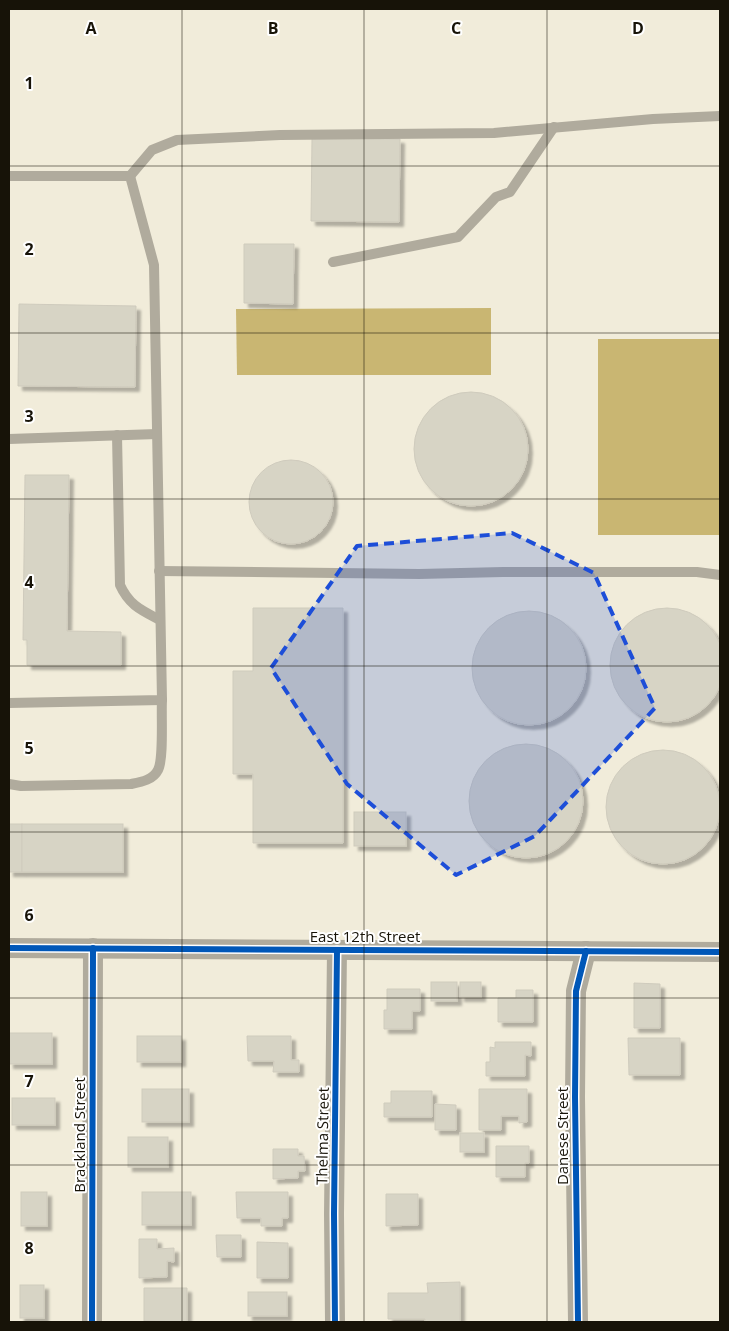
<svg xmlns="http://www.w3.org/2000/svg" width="729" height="1331" font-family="'Open Sans',sans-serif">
  <defs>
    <filter id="shadow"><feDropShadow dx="4.5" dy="4.5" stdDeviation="1" flood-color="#0004"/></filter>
  </defs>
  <rect width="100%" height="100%" fill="#f1ecda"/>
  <g fill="#c9b672">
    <polygon points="491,308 491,375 237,375 236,309"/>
    <rect x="598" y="339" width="122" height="196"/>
  </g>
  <g fill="#d7d4c5" stroke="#cfcbbd" filter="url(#shadow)">
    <polygon points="312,138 400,139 399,222 311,221"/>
    <polygon points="244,244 294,244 293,304 244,303"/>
    <polygon points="19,304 136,306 135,387 18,386"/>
    <circle cx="471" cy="449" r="57"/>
    <circle cx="291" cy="502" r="42"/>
    <polygon points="25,475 69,475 67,631 121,632 121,665 27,665 27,640 23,640"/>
    <polygon points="253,608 343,608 343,843 253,843 253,774 233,774 233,671 253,671"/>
    <circle cx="667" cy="665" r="57"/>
    <circle cx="529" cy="668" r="57"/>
    <circle cx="526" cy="801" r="57"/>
    <circle cx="663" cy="807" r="57"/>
    <rect x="354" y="812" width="52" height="34"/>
    <rect x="9" y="824" width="13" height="48"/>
    <rect x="22" y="824" width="101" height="48"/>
    <rect x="431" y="982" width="26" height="19"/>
    <rect x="460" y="982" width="21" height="15"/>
    <polygon points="634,983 660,984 660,1028 634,1028"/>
    <polygon points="387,989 420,989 420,1011 412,1011 412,1029 384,1029 384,1010 387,1010"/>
    <polygon points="516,990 533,990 533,1022 498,1022 498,998 516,998"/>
    <rect x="9" y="1033" width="43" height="31"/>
    <rect x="137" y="1036" width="44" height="26"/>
    <polygon points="247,1036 291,1036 291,1060 299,1060 299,1072 273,1072 274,1061 248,1061"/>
    <polygon points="628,1038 680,1038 680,1075 629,1075"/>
    <polygon points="495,1042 531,1042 531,1056 525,1055 525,1076 486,1076 486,1062 490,1062 490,1047 495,1048"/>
    <rect x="142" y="1089" width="47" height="33"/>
    <polygon points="479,1089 527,1089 527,1122 519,1123 519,1116 501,1116 501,1130 479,1130"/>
    <polygon points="391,1091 432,1091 432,1117 384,1117 384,1103 391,1103"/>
    <rect x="12" y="1098" width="43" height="27"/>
    <polygon points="435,1104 456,1105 456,1130 435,1130"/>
    <rect x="460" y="1133" width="24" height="19"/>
    <rect x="128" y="1137" width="40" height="30"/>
    <polygon points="496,1146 529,1146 529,1163 525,1163 525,1177 496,1177"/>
    <polygon points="273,1149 298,1149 298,1156 304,1156 305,1171 298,1171 298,1178 273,1179"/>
    <rect x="21" y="1192" width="26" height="34"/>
    <rect x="142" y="1192" width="49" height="33"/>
    <polygon points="236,1192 288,1192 288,1218 282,1218 282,1226 261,1226 261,1218 237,1218"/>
    <polygon points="386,1194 418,1194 418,1225 386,1226"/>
    <polygon points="216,1235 241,1235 241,1257 217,1257"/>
    <polygon points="139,1239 157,1239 157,1249 174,1248 174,1262 167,1261 167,1277 139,1278"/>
    <polygon points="257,1242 288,1243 288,1278 257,1278"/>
    <polygon points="460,1282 460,1322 425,1322 425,1319 388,1319 388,1293 428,1293 427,1283"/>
    <rect x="20" y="1285" width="24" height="33"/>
    <polygon points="144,1288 187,1288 187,1322 144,1321"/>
    <rect x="248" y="1292" width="39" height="24"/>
  </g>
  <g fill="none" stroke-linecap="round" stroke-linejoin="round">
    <g stroke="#b0ab9d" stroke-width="10">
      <polyline points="9,176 130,176 152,150 177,140 280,135 494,133 653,119 720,116"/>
      <polyline points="333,262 458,237 496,197 510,192 554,127"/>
      <path d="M117 435 120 585C129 605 141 610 160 620"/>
      <polyline points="9,439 157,434"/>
      <polyline points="159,571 419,574 503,572 697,572 720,575"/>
      <polyline points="9,703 162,700 154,265 130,176"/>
      <path d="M9 784 21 786 131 784C141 782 153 780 158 770 164 759 161 715 162 700"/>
    </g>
    <g stroke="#b0ab9d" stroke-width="20">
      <polyline points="9,948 720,952"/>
      <polyline points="92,1322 93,948"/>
      <polyline points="335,1322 334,1214 337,950"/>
      <polyline points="578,1322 575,1097 576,991 586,951"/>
    </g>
    <g stroke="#fff" stroke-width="9">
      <g id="cycleway">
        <polyline points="9,948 720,952"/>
        <polyline points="92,1322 93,948"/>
        <polyline points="335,1322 334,1214 337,950"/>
        <polyline points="578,1322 575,1097 576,991 586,951"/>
      </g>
    </g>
    <use href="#cycleway" stroke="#0057b8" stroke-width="6"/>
  </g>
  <path fill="#1d4ed8" fill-opacity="0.2" stroke="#1d4ed8" stroke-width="4" stroke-dasharray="10 6" stroke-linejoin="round" d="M512 533 594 573 655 708 535 836 456 875 347 784 271 668 357 546Z"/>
  <path fill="none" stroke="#171308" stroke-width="1" stroke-opacity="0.55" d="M182 9V1322M364 9V1322M547 9V1322M9 166H720M9 333H720M9 499H720M9 666H720M9 832H720M9 998H720M9 1165H720"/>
  <g text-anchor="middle" stroke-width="4" stroke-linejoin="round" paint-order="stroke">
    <g font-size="15" fill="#171308" stroke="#fff">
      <text x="365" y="942">East 12th Street</text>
      <text transform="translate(80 1135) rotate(-90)" y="5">Brackland Street</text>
      <text transform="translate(323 1136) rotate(-89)" y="5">Thelma Street</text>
      <text transform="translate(563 1136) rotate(-90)" y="5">Danese Street</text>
    </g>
  </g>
  <g font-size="16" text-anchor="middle" font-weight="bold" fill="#171308" stroke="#fff" stroke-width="4" stroke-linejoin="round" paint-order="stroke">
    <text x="91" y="34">A</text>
    <text x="273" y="34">B</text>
    <text x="456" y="34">C</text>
    <text x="638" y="34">D</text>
    <text x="29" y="89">1</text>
    <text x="29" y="255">2</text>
    <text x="29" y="422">3</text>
    <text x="29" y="588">4</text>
    <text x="29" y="754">5</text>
    <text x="29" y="921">6</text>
    <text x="29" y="1087">7</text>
    <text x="29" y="1254">8</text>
  </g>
  <rect width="729" height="1331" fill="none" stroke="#171308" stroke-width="20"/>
</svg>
